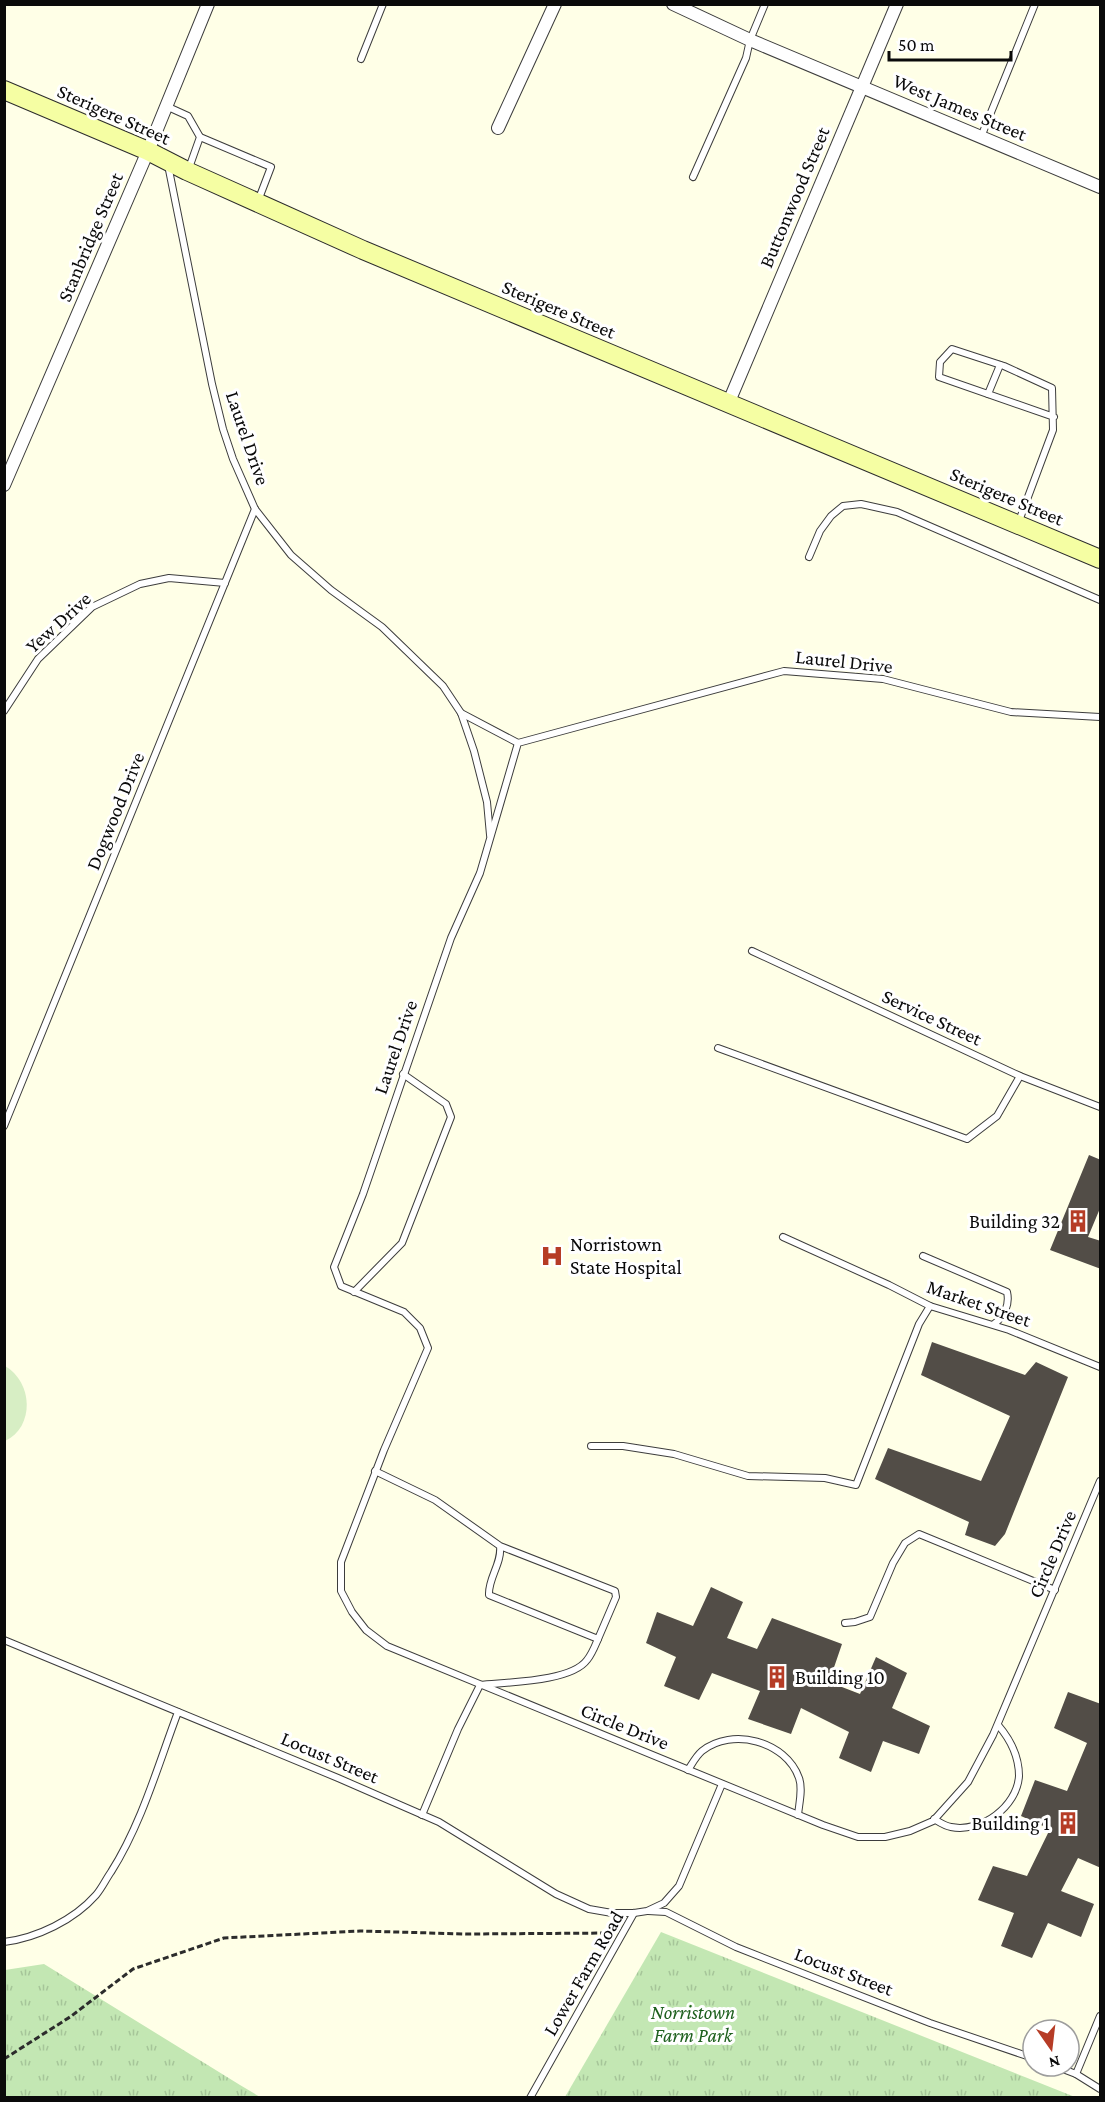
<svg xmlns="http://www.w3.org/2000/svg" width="1105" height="2102" font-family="'Crimson Pro',serif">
  <defs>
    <pattern id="park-tufts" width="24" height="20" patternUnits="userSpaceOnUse" patternTransform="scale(1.5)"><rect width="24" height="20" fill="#c3e7b3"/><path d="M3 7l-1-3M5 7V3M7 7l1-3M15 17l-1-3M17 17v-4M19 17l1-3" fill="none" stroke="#a6c599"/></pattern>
  </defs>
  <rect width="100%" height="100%" fill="#ffffe7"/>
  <g fill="url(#park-tufts)">
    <polygon points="661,1932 1075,2097 565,2097"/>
    <polygon points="44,1964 240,2085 260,2097 5,2097 5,1970"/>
  </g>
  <path fill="#d7eec4" d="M5 1366C33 1382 35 1427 5 1441Z"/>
  <g fill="#524d47">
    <polygon points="1089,1155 1101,1160 1101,1206 1088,1237 1101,1241 1101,1269 1050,1250"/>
    <polygon points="932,1342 1025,1375 1036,1362 1068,1377 1005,1534 995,1546 965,1535 969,1522 875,1479 888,1448 981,1481 1010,1416 921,1375"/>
    <polygon points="711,1587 743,1602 727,1638 757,1649 772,1618 842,1644 829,1682 860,1694 876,1657 907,1673 892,1708 930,1726 919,1754 883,1741 871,1772 839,1758 849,1732 801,1708 791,1734 748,1719 760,1691 712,1673 699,1700 664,1686 676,1657 646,1643 657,1612 693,1626"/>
    <polygon points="1068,1692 1101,1704 1101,1868 1078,1858 1061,1891 1094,1904 1081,1937 1048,1923 1032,1958 1001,1946 1014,1913 978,1900 993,1866 1027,1876 1050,1829 1021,1816 1035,1780 1067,1791 1087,1743 1054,1728"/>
  </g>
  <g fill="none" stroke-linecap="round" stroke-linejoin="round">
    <g stroke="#3d3d3d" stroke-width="8">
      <g id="lane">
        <polyline points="361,59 383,4"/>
        <polyline points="166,106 188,116 200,137 189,168"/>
        <polyline points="200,137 271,167 258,201"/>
        <polyline points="981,137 1035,4"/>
        <polyline points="168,165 212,384 223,429 233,459 255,509 291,555 331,590 382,627 443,686 461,713 474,751 487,802 490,835"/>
        <polyline points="693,177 746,58 750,40 765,4"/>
        <polyline points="988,394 1000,365"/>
        <polyline points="1019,521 1053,430 1052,388 1004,366 952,349 940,362 939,377 1054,417"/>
        <polyline points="809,557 820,531 831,516 843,506 861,504 897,512 1100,600"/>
        <polyline points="4,711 38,659 92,607 140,584 169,578 225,583"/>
        <polyline points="461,713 518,743"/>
        <polyline points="1100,717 1011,712 883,679 784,671 518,743 480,873 451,938 363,1194 334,1267 341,1286 404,1312 420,1328 428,1348 384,1450 341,1562 341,1591 352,1612 366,1630 387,1646 823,1825 858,1837 885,1837 910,1831 933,1821 968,1782 993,1735 1100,1481"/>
        <polyline points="752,951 1020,1076 1100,1107"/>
        <polyline points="718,1048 967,1139 997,1116 1020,1076"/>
        <polyline points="4,1126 255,509"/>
        <polyline points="783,1237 889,1285 930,1306 1009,1330 1100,1367"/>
        <path d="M923 1256 1007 1292C1010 1305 1004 1317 994 1324"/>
        <polyline points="354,1292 402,1243 451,1117 446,1104 403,1074"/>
        <polyline points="591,1446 623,1446 674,1454 748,1476 825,1478 856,1485 919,1324 930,1306"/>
        <path d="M375 1471 435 1500 500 1546C502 1564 488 1578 489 1595L598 1639 616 1597 615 1591 500 1546"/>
        <polyline points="845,1623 855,1622 870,1617 893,1563 905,1543 919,1534 1055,1590"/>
        <polyline points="4,1640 338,1778 439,1822 556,1894 589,1909 612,1913 634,1913 647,1911 664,1903 679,1886 722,1784"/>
        <path d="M688 1770C692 1764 696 1756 702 1751 732 1727 786 1741 799 1778 803 1789 799 1804 798 1815"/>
        <path d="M422 1815 458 1729 480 1685C506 1682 571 1682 587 1660 592 1654 595 1646 598 1639"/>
        <path d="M934 1819C939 1822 945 1826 951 1827 981 1833 1017 1807 1019 1776 1019 1756 1010 1739 998 1725"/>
        <polyline points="648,1911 666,1912 736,1947 930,2023 1033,2058"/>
        <path d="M4 1942C37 1938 74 1920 96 1895 102 1888 106 1879 111 1872 142 1823 158 1765 178 1712"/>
        <polyline points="1055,2066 1076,2074 1100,2089"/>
        <polyline points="1076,2074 1100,2016"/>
        <polyline points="530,2098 634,1913"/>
      </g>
    </g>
    <g stroke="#3d3d3d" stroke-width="14">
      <g id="street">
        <polyline points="673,4 750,40 1100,187"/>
        <polyline points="498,128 555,4"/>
        <polyline points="728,404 897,4"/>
        <polyline points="4,485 148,151 208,4"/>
      </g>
    </g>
    <g stroke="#2c2c2c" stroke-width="20">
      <polyline id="secondary" points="4,90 148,151 187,171 363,250 1100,559"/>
    </g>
    <polyline stroke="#2c2c2c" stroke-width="3" stroke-dasharray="6 3" stroke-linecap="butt" points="4,2059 70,2017 133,1969 224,1938 360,1931 466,1934 611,1933"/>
    <use href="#lane" stroke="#fff" stroke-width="6"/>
    <use href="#street" stroke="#fff" stroke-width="12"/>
    <use href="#secondary" stroke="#f5fea3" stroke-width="18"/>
  </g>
  <defs>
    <g id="building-bare" transform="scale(1.8)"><path d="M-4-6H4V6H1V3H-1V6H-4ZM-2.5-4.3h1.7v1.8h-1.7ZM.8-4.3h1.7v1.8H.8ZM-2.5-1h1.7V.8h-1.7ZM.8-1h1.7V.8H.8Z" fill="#b63c26" stroke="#fff" stroke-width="2.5" paint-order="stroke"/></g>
    <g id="hospital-bare" transform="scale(1.8)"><path d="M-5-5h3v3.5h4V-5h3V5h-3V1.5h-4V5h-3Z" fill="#b63c26" stroke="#fff" stroke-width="2.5" paint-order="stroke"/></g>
  </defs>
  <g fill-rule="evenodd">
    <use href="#building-bare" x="1078" y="1221"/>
    <use href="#hospital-bare" x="552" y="1256"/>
    <use href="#building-bare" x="777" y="1677"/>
    <use href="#building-bare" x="1068" y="1823"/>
  </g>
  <g text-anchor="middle" stroke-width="6" stroke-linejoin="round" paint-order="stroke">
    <g font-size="20" fill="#0a0a0a" stroke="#fff">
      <text transform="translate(960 107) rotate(23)" y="7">West James Street</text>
      <text transform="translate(114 114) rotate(24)" y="7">Sterigere Street</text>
      <text transform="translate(794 197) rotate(-67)" y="7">Buttonwood Street</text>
      <text transform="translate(90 237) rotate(-67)" y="7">Stanbridge Street</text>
      <text transform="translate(559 309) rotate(23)" y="7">Sterigere Street</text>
      <text transform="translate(248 438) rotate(71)" y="7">Laurel Drive</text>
      <text transform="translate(1007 496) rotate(23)" y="7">Sterigere Street</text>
      <text transform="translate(58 622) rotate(-42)" y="7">Yew Drive</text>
      <text transform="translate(844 661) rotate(6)" y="7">Laurel Drive</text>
      <text transform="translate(115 811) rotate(-68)" y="7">Dogwood Drive</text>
      <text transform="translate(932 1017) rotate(25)" y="7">Service Street</text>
      <text transform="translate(395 1047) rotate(-71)" y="7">Laurel Drive</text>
      <text transform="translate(979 1303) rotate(19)" y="7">Market Street</text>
      <text transform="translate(1052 1554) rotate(-67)" y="7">Circle Drive</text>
      <text transform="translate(625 1726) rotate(22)" y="7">Circle Drive</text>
      <text transform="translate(330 1757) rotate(23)" y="7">Locust Street</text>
      <text transform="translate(844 1971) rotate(21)" y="7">Locust Street</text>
      <text transform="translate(583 1973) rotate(-60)" y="7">Lower Farm Road</text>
    </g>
    <g font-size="20" fill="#0a0a0a" stroke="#fff" text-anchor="end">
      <text x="1060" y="1228">Building 32</text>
      <text x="570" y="1251" text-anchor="start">Norristown<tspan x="570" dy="23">State Hospital</tspan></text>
      <text x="795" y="1684" text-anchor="start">Building 10</text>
      <text x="1050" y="1830">Building 1</text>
    </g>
    <g font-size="20" font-style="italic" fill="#1d5f1d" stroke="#fff">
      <text x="693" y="2019">Norristown<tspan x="693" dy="23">Farm Park</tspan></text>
    </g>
  </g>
  <rect width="1105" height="2102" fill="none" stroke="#0a0a0a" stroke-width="12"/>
  <g transform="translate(1051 2048) rotate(166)"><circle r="28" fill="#ffffff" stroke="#9d9d9d" stroke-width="1.5"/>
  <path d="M0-4.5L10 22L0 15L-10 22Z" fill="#b63c26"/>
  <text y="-9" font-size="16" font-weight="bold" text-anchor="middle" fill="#0a0a0a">N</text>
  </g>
  <path d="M889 51v9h122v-9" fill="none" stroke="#0a0a0a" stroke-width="3"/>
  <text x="898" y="51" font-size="18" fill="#0a0a0a" stroke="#ffffff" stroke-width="4.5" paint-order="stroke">50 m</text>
</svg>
